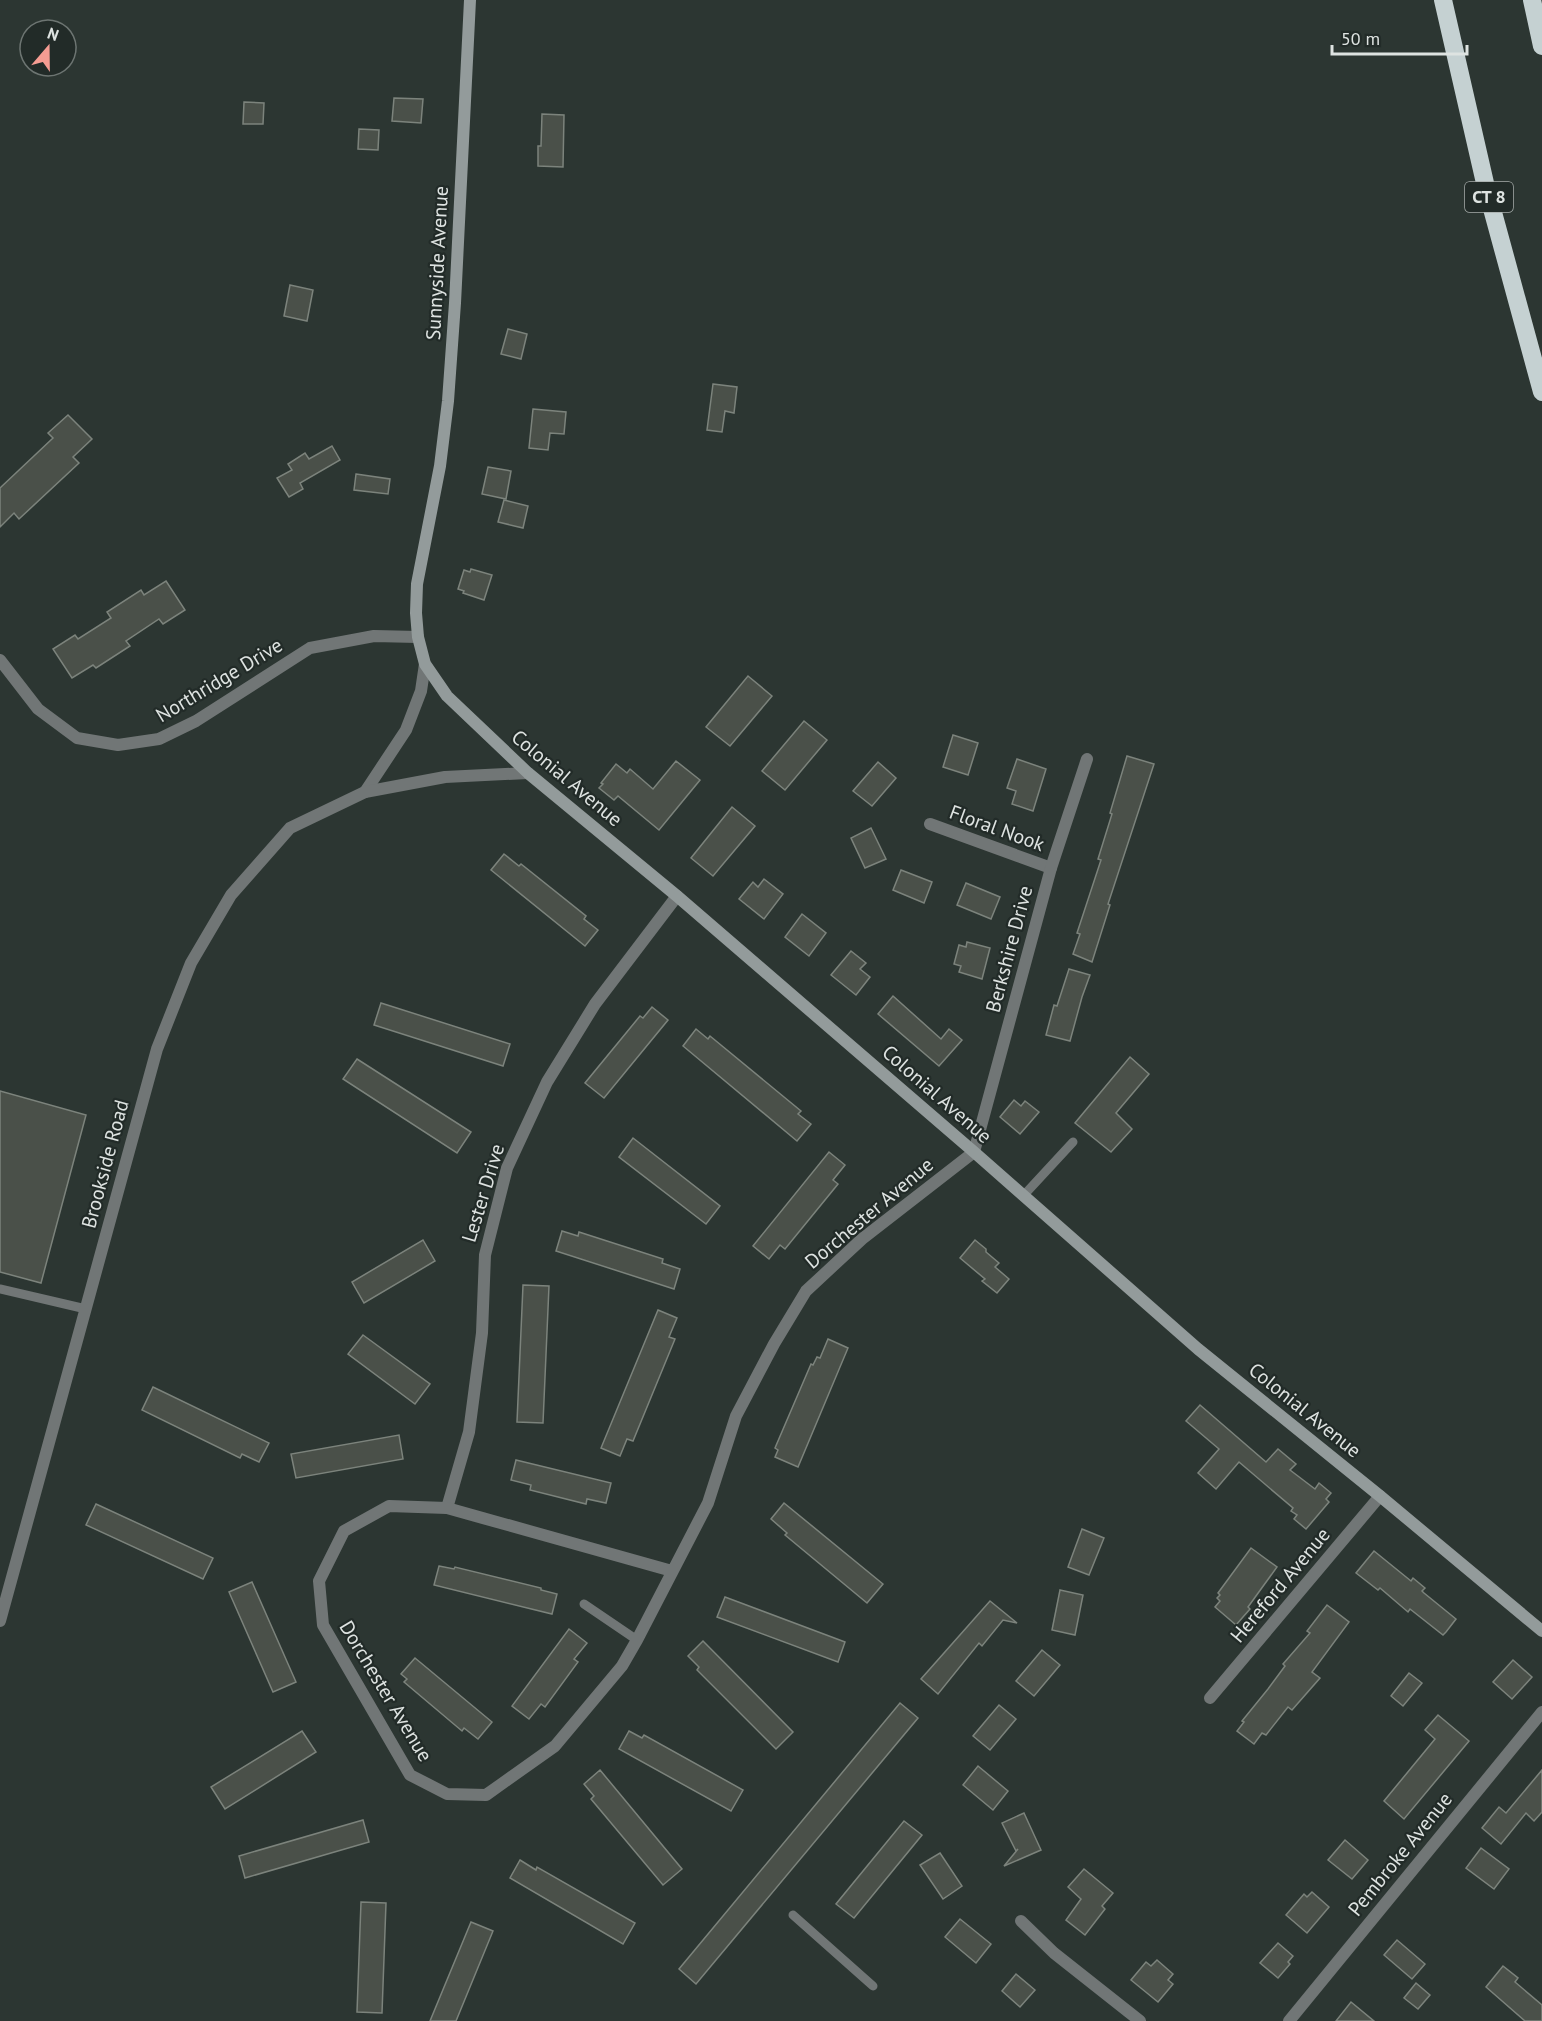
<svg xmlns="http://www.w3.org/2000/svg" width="1542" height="2021" font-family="'PT Sans',sans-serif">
  <rect width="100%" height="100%" fill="#2c3632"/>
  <g fill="#4a5049" stroke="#7c837c" stroke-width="1.5">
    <polygon points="394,98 423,99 421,123 392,121"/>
    <polygon points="244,102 264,103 263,124 243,124"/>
    <polygon points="542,114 564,115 563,167 538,166 538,146 541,146"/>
    <polygon points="359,129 379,130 378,150 358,149"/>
    <polygon points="290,285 313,290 307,321 284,316"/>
    <polygon points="508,329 527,334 521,359 501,354"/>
    <polygon points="713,384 737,387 734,413 725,411 722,432 707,430"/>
    <polygon points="533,409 566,412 564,434 550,433 548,450 529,448"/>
    <polygon points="68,415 92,439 73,457 79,463 19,519 14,513 0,527 0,488 53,438 48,433"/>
    <polygon points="332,446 340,460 300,483 303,489 289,497 277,478 292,470 288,464 305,453 309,459"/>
    <polygon points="488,467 511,471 506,499 482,494"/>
    <polygon points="356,474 390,479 388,494 354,490"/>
    <polygon points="504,500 528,506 523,528 498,522"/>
    <polygon points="471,569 492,575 484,600 463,593 464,591 458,589 464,570 470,572"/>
    <polygon points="166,581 185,610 163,624 159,619 126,641 130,646 96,668 93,665 72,678 53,649 75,635 78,639 111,618 107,612 141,590 144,595"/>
    <polygon points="748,676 772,696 730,746 706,727"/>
    <polygon points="804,721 827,740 785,790 762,771"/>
    <polygon points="953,735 978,743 968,775 943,767"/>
    <polygon points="1127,756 1154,764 1108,904 1110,905 1092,962 1073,954 1080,934 1077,933 1101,860 1098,859 1112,814 1110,813"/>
    <polygon points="1017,759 1046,769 1033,811 1012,804 1016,791 1007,788"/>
    <polygon points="676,761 700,780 659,830 618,796 614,800 599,788 603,784 601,783 616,764 627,773 630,769 653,789"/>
    <polygon points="878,762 896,778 872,806 853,791"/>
    <polygon points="732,807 755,826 713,876 691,858"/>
    <polygon points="871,828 886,859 865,868 851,838"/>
    <polygon points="504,854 519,866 521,864 586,916 584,919 598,930 585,946 491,870"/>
    <polygon points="901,870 932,882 924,903 893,890"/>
    <polygon points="764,879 783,894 764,919 739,899 753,882 758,887"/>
    <polygon points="966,883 1000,897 991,919 957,905"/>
    <polygon points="802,914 826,933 809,956 785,937"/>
    <polygon points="967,942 990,948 982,979 959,972 961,966 954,964 959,945 966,947"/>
    <polygon points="851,951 866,963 860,969 870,977 856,995 831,975"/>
    <polygon points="1069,969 1090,975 1082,997 1070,1041 1046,1035 1054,1005 1057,1006"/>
    <polygon points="893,996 941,1039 949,1029 962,1040 939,1066 878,1014"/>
    <polygon points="381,1003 510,1044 503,1066 374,1025"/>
    <polygon points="652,1007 668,1020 604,1098 585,1083 640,1016 643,1018"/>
    <polygon points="696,1029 708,1039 710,1036 801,1111 798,1114 811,1124 797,1141 683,1046"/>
    <polygon points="1130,1057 1149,1074 1116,1113 1132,1129 1111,1152 1075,1123"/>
    <polygon points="357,1059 471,1132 457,1153 343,1079"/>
    <polygon points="0,1091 86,1115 41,1283 0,1272"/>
    <polygon points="1014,1100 1021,1106 1025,1101 1039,1112 1020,1134 1000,1117"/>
    <polygon points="633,1138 720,1206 706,1224 619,1157"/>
    <polygon points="829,1152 845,1165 833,1180 838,1184 785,1249 780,1245 769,1259 753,1246"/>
    <polygon points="562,1231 578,1236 579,1232 663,1259 662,1263 680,1269 674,1289 556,1251"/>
    <polygon points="423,1240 435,1261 364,1303 352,1282"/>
    <polygon points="975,1240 986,1249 986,1252 999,1263 995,1267 1009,1279 997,1293 982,1281 985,1279 960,1258"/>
    <polygon points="523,1285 549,1286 543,1423 517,1422"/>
    <polygon points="658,1310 677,1318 669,1337 675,1339 633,1441 627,1439 620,1456 601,1448"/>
    <polygon points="363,1335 430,1384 415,1404 348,1354"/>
    <polygon points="828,1339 848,1348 798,1467 775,1457 778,1450 775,1448 811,1364 813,1365 817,1357 820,1358"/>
    <polygon points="153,1387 269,1443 259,1462 242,1454 240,1458 142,1410"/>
    <polygon points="1200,1405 1266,1462 1278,1449 1296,1464 1290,1470 1315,1489 1319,1483 1331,1493 1326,1499 1329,1502 1306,1529 1294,1519 1297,1515 1291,1511 1293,1508 1239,1462 1216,1489 1198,1473 1219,1449 1186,1421"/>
    <polygon points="399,1435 403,1459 296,1478 291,1454"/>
    <polygon points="516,1460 611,1483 606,1503 587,1499 586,1504 530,1490 531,1485 511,1480"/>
    <polygon points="784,1503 883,1584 867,1603 785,1535 787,1533 771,1519"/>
    <polygon points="96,1504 213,1558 203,1579 86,1525"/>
    <polygon points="1082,1529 1104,1538 1089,1575 1068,1567"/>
    <polygon points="1251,1548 1277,1567 1248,1607 1250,1609 1236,1625 1215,1607 1220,1601 1217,1598 1220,1595 1218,1593"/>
    <polygon points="1374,1551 1411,1581 1413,1578 1425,1588 1422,1591 1424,1593 1456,1619 1446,1632 1443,1635 1410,1609 1408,1612 1380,1588 1378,1590 1356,1573"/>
    <polygon points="439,1566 454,1569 455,1567 541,1588 541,1590 557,1594 552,1614 434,1585"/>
    <polygon points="252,1582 296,1682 273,1692 229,1592"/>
    <polygon points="1060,1590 1083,1595 1075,1635 1052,1630"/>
    <polygon points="725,1597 845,1642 838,1662 717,1617"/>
    <polygon points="990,1601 1017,1623 1003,1620 982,1646 979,1643 938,1694 921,1679"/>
    <polygon points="1327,1605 1349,1622 1312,1672 1320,1678 1292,1710 1288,1707 1266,1735 1262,1733 1254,1744 1237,1731 1244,1722 1242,1721 1268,1689 1285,1666 1283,1664 1310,1633 1307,1631"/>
    <polygon points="569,1629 587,1643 574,1659 578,1662 545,1707 541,1704 529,1719 512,1706"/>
    <polygon points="703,1641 793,1732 776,1749 697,1670 699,1667 688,1656"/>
    <polygon points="1042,1650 1060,1665 1034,1696 1016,1681"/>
    <polygon points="415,1658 492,1722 478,1739 464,1728 462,1731 404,1682 407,1679 401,1674"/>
    <polygon points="1513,1660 1532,1677 1512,1699 1493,1682"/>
    <polygon points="1409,1673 1422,1683 1403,1706 1391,1696"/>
    <polygon points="900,1703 918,1718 696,1984 679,1969"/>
    <polygon points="999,1705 1016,1719 990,1750 973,1736"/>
    <polygon points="1438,1715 1469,1741 1404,1819 1384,1801 1435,1739 1425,1730"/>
    <polygon points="302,1731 316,1752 225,1809 211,1787"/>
    <polygon points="629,1731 642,1738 644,1735 743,1790 731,1811 619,1749"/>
    <polygon points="978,1766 1008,1791 993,1810 963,1785"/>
    <polygon points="600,1770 682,1869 663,1885 591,1799 594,1796 584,1784"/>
    <polygon points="1542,1770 1542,1812 1534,1821 1526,1813 1501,1844 1482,1828 1499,1807 1506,1813"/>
    <polygon points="1024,1813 1041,1850 1004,1866 1018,1849 1016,1851 1002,1823"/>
    <polygon points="363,1820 369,1842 245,1878 239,1856"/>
    <polygon points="904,1821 922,1835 854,1918 836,1904"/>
    <polygon points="1345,1840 1368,1860 1352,1879 1328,1860"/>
    <polygon points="1481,1848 1509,1869 1494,1889 1466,1868"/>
    <polygon points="940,1853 962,1886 943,1899 920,1865"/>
    <polygon points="520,1860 536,1870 537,1867 635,1923 623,1944 510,1878"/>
    <polygon points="1084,1869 1113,1893 1102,1906 1105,1909 1085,1935 1066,1920 1081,1899 1068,1887"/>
    <polygon points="1312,1892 1329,1907 1307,1933 1286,1915 1304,1894 1307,1897"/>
    <polygon points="361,1902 386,1903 382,2013 357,2012"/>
    <polygon points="960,1919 991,1944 976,1963 945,1937"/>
    <polygon points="471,1922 493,1931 456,2021 430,2021"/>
    <polygon points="1397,1940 1425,1964 1412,1979 1384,1955"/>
    <polygon points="1278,1943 1293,1956 1288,1962 1290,1964 1278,1978 1260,1963"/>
    <polygon points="1157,1960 1173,1974 1168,1980 1173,1984 1158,2002 1131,1980 1146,1962 1151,1966"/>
    <polygon points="1503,1966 1518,1978 1515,1982 1542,2005 1542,2021 1525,2021 1486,1987"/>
    <polygon points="1016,1974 1035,1990 1020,2007 1002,1991"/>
    <polygon points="1416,1983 1430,1995 1418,2009 1404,1998"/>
    <polygon points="1351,2002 1374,2021 1336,2021"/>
  </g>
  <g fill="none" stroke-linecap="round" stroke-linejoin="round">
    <g stroke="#717676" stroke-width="9">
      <polyline points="1024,1195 1073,1142"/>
      <polyline points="0,1289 86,1309"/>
      <polyline points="584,1604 637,1640"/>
      <polyline points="793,1915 873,1986"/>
    </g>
    <g stroke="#717676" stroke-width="12">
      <polyline points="0,660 38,709 77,738 118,745 159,739 196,721 310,648 374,636 418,637"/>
      <polyline points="365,792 406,730 421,691 425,664"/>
      <polyline points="930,824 1051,868"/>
      <polyline points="447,1508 469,1432 482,1333 485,1255 507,1168 547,1082 595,1004 677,896"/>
      <polyline points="672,1571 447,1508 389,1506 344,1531 319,1581 323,1625 410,1775 447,1794 486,1795 555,1746 622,1666 637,1640 708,1503 736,1416 774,1344 806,1291 862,1239 974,1152 1051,868 1087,759"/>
      <polyline points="0,1621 157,1049 191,963 231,895 290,828 365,792 445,777 528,773"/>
      <polyline points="1210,1698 1380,1496"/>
      <polyline points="1021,1921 1054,1953 1140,2021"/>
      <polyline points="1289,2021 1542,1712"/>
    </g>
    <polyline stroke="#939b9b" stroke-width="12" points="470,0 455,303 448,401 440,466 417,584 416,613 418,637 425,664 447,696 528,773 677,896 974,1152 1198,1349 1380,1496 1542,1631"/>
    <g stroke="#c5d1d2" stroke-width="18">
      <polyline points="1443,0 1485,183 1542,392"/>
      <polyline points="1532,0 1542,46"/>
    </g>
  </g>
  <g text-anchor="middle" stroke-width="4.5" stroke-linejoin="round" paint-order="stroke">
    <rect fill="#222b28" stroke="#a6acaa" stroke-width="1.5" x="1465" y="182" width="48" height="30" rx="4.5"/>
    <g font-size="18" font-weight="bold" fill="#dee3e1">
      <text x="1489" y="203">CT 8</text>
    </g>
    <g font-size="20" fill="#dee3e1" stroke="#222b28">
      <text transform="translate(437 263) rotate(-87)" y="7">Sunnyside Avenue</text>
      <text transform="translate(219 680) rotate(-31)" y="7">Northridge Drive</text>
      <text transform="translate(567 778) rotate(40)" y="7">Colonial Avenue</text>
      <text transform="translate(997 828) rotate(20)" y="7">Floral Nook</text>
      <text transform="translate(1009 949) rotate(-75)" y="7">Berkshire Drive</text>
      <text transform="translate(937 1094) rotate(41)" y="7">Colonial Avenue</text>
      <text transform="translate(105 1164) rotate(-75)" y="7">Brookside Road</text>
      <text transform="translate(483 1193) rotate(-73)" y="7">Lester Drive</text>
      <text transform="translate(869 1213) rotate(-40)" y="7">Dorchester Avenue</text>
      <text transform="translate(1305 1410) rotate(39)" y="7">Colonial Avenue</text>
      <text transform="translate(1280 1585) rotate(-50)" y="7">Hereford Avenue</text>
      <text transform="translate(386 1691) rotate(59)" y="7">Dorchester Avenue</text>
      <text transform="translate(1400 1854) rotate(-51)" y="7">Pembroke Avenue</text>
    </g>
  </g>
  <g transform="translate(48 48) rotate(20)"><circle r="28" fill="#222b28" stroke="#6d7572" stroke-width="1.5"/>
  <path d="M0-4.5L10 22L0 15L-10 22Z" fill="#f59c92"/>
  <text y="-9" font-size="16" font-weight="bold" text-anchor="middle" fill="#dee3e1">N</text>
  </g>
  <path d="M1332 45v9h135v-9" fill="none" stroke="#dee3e1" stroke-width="3"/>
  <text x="1341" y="45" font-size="18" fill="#dee3e1" stroke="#222b28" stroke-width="4.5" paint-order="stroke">50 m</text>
</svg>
